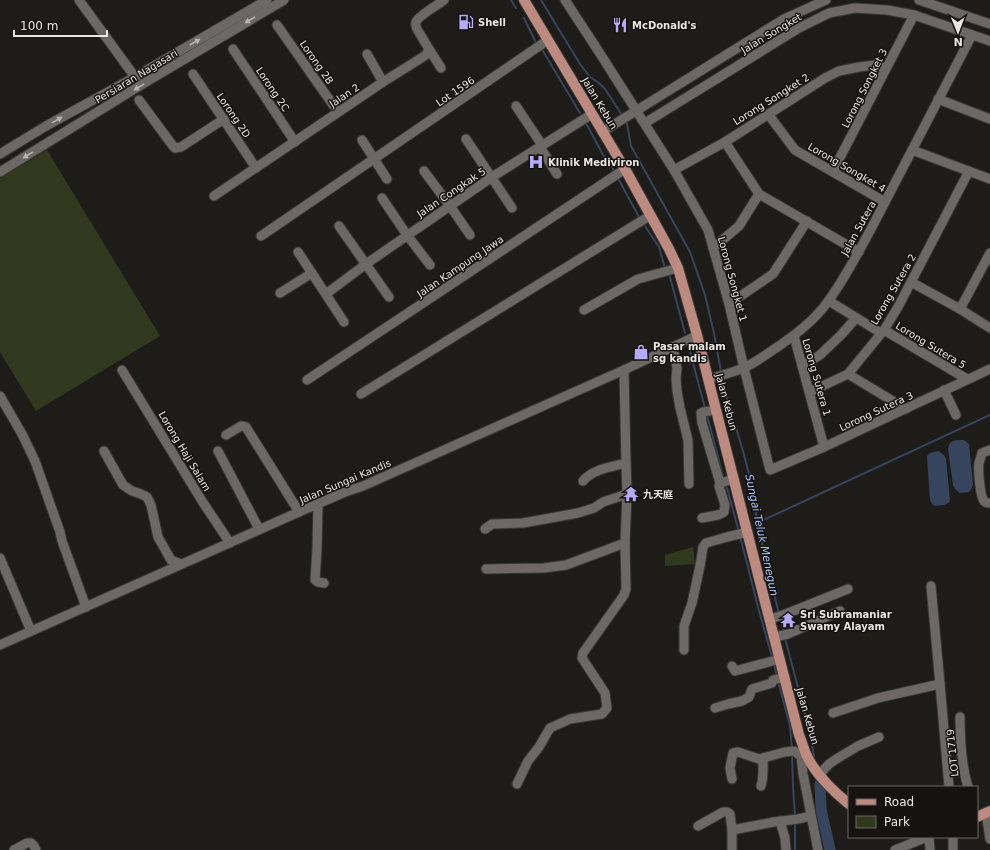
<svg xmlns="http://www.w3.org/2000/svg" width="990" height="850" font-family="'DejaVu Sans','Noto Sans SC',sans-serif">
  <rect width="100%" height="100%" fill="#1e1c19"/>
  <g fill="#30381e">
    <polygon points="47,150 160,336 36,411 0,352 0,178"/>
    <polygon points="693,547 695,564 665,566 665,555"/>
  </g>
  <g fill="#36445d">
    <path d="M964 440 969 444 973 484 972 488 969 492 960 493 954 488 953 485 948 449C949 439 956 440 964 440Z"/>
    <path d="M939 451 944 455 946 459 950 500C948 506 941 505 935 506L932 504 930 500 927 457C928 452 934 452 939 451Z"/>
  </g>
  <g fill="none" stroke-linecap="round" stroke-linejoin="round">
    <g stroke="#36445d" stroke-width="2">
      <polyline points="511,0 516,8"/>
      <polyline points="541,0 580,64 590,77 599,83 605,89 622,115"/>
      <polyline points="524,18 536,43"/>
      <polyline points="543,51 580,113"/>
      <polyline points="626,121 627,124 631,146 690,252 705,295 714,333 721,372"/>
      <polyline points="587,125 602,153 615,172"/>
      <polyline points="619,180 640,219"/>
      <polyline points="645,226 659,247 665,268"/>
      <polyline points="670,277 685,333"/>
      <polyline points="689,348 705,408"/>
      <polyline points="723,378 727,398 743,451 754,493 757,523 779,614"/>
      <polyline points="707,415 724,480"/>
      <polyline points="726,484 739,532"/>
      <polyline points="757,523 990,415"/>
      <polyline points="740,536 759,611 772,657"/>
      <polyline points="780,619 784,632"/>
      <polyline points="785,638 811,737 814,757"/>
      <polyline points="774,664 777,677"/>
      <polyline points="778,681 790,726 792,749"/>
      <polyline points="792,753 793,787 795,817"/>
      <polyline points="795,821 795,850"/>
    </g>
    <polyline stroke="#36445d" stroke-width="11" points="820,784 821,809 830,850"/>
    <g stroke="#3a3836" stroke-width="11">
      <g id="minor">
        <polyline points="79,0 135,77"/>
        <polyline points="565,0 599,52 674,170 708,230 729,304 744,368 770,470 824,447 990,369"/>
        <polyline points="919,0 990,24"/>
        <polyline points="277,25 338,112"/>
        <polyline points="233,49 295,142"/>
        <polyline points="429,49 441,68"/>
        <polyline points="367,54 383,82"/>
        <polyline points="193,74 256,168"/>
        <polyline points="938,99 990,119"/>
        <polyline points="139,100 173,146 175,148 181,147 224,119"/>
        <polyline points="516,106 542,145"/>
        <polyline points="768,114 795,150 885,202"/>
        <polyline points="645,123 799,28 829,13 855,8 887,10 914,15 990,41"/>
        <polyline points="602,132 784,19 826,0"/>
        <polyline points="466,139 512,208"/>
        <polyline points="362,140 387,179"/>
        <polyline points="725,142 759,194 859,252"/>
        <polyline points="540,147 557,174"/>
        <polyline points="912,150 990,179"/>
        <polyline points="0,154 46,126 135,77 267,0"/>
        <polyline points="674,170 725,142 825,78 839,71 859,67 875,65 886,68"/>
        <polyline points="424,171 450,206 470,235"/>
        <polyline points="833,171 914,15"/>
        <polyline points="0,172 141,85 284,0"/>
        <path d="M214 196 383 82 426 55 429 49 417 29C416 26 415 25 416 22 419 15 438 5 444 0"/>
        <polyline points="382,198 407,235 430,265"/>
        <polyline points="339,226 389,297"/>
        <polyline points="261,236 548,40"/>
        <polyline points="713,248 739,226 759,194"/>
        <polyline points="298,252 344,322"/>
        <polyline points="911,282 960,309 990,328"/>
        <polyline points="280,293 312,273"/>
        <polyline points="326,294 366,264 492,177 592,114"/>
        <polyline points="829,301 881,333"/>
        <polyline points="729,304 773,274 807,221"/>
        <polyline points="960,309 990,253"/>
        <polyline points="584,310 638,279 678,268"/>
        <polyline points="884,330 967,379"/>
        <polyline points="794,336 824,447"/>
        <polyline points="673,347 677,368 676,378 677,391 680,408 688,440 689,484"/>
        <polyline points="802,366 820,355 841,335 856,318"/>
        <polyline points="122,370 202,501 230,543"/>
        <polyline points="848,374 906,409"/>
        <path d="M708 379C720 376 732 373 743 368 753 364 761 358 770 352 791 338 814 322 829 300 845 278 858 253 871 229L972 35"/>
        <polyline points="307,380 625,169"/>
        <polyline points="944,390 956,415"/>
        <polyline points="810,392 848,374 884,330 898,307 969,171"/>
        <polyline points="361,394 651,215"/>
        <polyline points="0,396 22,434 35,461 60,532 62,541 86,607"/>
        <polyline points="716,410 703,412 701,413 702,423 720,483"/>
        <polyline points="226,435 241,426 246,427 299,512"/>
        <path d="M990 450 982 453C981 457 980 460 979 463 978 470 980 496 984 501 986 503 987 503 990 503"/>
        <polyline points="104,451 123,485 132,491 141,494 147,497 151,505 158,537 171,560 181,564"/>
        <polyline points="218,451 259,529"/>
        <path d="M583 481C593 469 611 467 626 463"/>
        <polyline points="318,504 317,549 315,580 318,582 324,583"/>
        <polyline points="702,518 718,515 724,512 725,505 719,486 720,483 734,479"/>
        <polyline points="485,529 492,524 523,523 578,513 594,508 603,502 627,494"/>
        <polyline points="0,558 31,631"/>
        <polyline points="486,569 544,568 566,565 625,543"/>
        <polyline points="931,586 940,684"/>
        <polyline points="770,619 783,615 848,589"/>
        <polyline points="775,637 788,634 840,611"/>
        <polyline points="0,645 299,512 345,492 363,486 624,370 690,339 697,335"/>
        <polyline points="684,650 684,626 692,603 700,566 703,547 706,543 727,537 748,532"/>
        <polyline points="732,666 735,671 780,659"/>
        <polyline points="715,708 728,704 742,701 749,697 752,689 772,683 773,680 785,677"/>
        <polyline points="833,713 878,698 940,684 949,787"/>
        <path d="M960 717C960 740 961 764 968 787"/>
        <polyline points="801,756 803,774 818,850"/>
        <polyline points="819,775 829,764 838,758 858,746 879,737"/>
        <polyline points="732,779 730,768 733,753 738,752 759,759 785,752 794,751 801,756 807,756"/>
        <polyline points="517,784 528,761 539,747 550,728 570,719 602,714 607,708 605,693 582,658 583,653 624,595 626,589 625,543 627,494 626,463 624,370"/>
        <path d="M761 786C764 776 763 767 763 758"/>
        <polyline points="986,813 990,839"/>
        <polyline points="780,821 785,838 786,850"/>
        <polyline points="698,826 723,812 727,812 730,814 732,830 774,822 798,819 811,816"/>
        <polyline points="732,830 732,850"/>
        <polyline points="929,837 930,850"/>
        <polyline points="953,837 953,850"/>
        <polyline points="14,850 27,843 31,843 34,846 36,850"/>
        <polyline points="895,850 927,837"/>
      </g>
    </g>
    <g stroke="#3a3836" stroke-width="12">
      <g id="major">
        <path d="M524 0 625 169 669 249 678 268 697 335 716 410 799 735C802 742 804 750 807 756 816 775 833 791 849 804"/>
        <polyline points="977,817 990,811"/>
      </g>
    </g>
    <use href="#minor" stroke="#6b6865" stroke-width="9"/>
    <use href="#major" stroke="#bc8a7f" stroke-width="10"/>
  </g>
  <defs><path id="oneway-solid" d="M-6-.8H1V-3.2L6.5 0L1 3.2V.8H-6Z"/></defs>
  <g fill="#b7b4b2">
    <use href="#oneway-solid" transform="translate(250 20) rotate(149)"/>
    <use href="#oneway-solid" transform="translate(195 42) rotate(-30)"/>
    <use href="#oneway-solid" transform="translate(139 87) rotate(148)"/>
    <use href="#oneway-solid" transform="translate(57 120) rotate(-29)"/>
    <use href="#oneway-solid" transform="translate(28 155) rotate(148)"/>
  </g>
  <defs>
    <g id="fuel-bare" transform="scale(1.2)"><path d="M-5.5-6h7V0h2V4h1.3V-2.5L3-4.5l.8-.8L6-3V5H2.5V1h-1V6h-7ZM-4.2-4.7v3.2H.2V-4.7Z" fill="#b5acf8" stroke="#151210" stroke-width="2.5" paint-order="stroke"/></g>
    <g id="restaurant-bare" transform="scale(1.2)"><path d="M-5-6h1v4h1v-4h1v4h1v-4h1v5L-1.5 .5V6h-2V.5L-5-1ZM5-6V6H3V1.5H1.5Q1.5-4 5-6Z" fill="#b5acf8" stroke="#151210" stroke-width="2.5" paint-order="stroke"/></g>
    <g id="hospital-bare" transform="scale(1.2)"><path d="M-5-5h3v3.5h4V-5h3V5h-3V1.5h-4V5h-3Z" fill="#b5acf8" stroke="#151210" stroke-width="2.5" paint-order="stroke"/></g>
    <g id="shop-bare" transform="scale(1.2)"><path d="M-5-2.5h2.3a2.7 3.5 0 0 1 5.4 0H5L5.5 6h-11ZM-1.5-2.5h3a1.5 2.3 0 0 0-3 0Z" fill="#b5acf8" stroke="#151210" stroke-width="2.5" paint-order="stroke"/></g>
    <g id="temple-bare" transform="scale(1.2)"><path d="M0-6L5-2H3V0L6.5 2.5H4V6H1.5V3h-3V6H-4V2.5H-6.5L-3 0V-2H-5Z" fill="#b5acf8" stroke="#151210" stroke-width="2.5" paint-order="stroke"/></g>
  </defs>
  <g fill-rule="evenodd">
    <use href="#fuel-bare" x="466" y="22"/>
    <use href="#restaurant-bare" x="620" y="25"/>
    <use href="#hospital-bare" x="536" y="162"/>
    <use href="#shop-bare" x="641" y="352"/>
    <use href="#temple-bare" x="631" y="494"/>
    <use href="#temple-bare" x="788" y="620"/>
  </g>
  <g text-anchor="middle" stroke-width="3" stroke-linejoin="round" paint-order="stroke">
    <g font-size="10" font-weight="bold" fill="#e9e7e5" stroke="#151210" text-anchor="start">
      <text x="478" y="26">Shell</text>
      <text x="632" y="29">McDonald's</text>
      <text x="548" y="166">Klinik Mediviron</text>
      <text x="653" y="350">Pasar malam<tspan x="653" dy="12">sg kandis</tspan></text>
      <text x="643" y="498">九天庭</text>
      <text x="800" y="618">Sri Subramaniar<tspan x="800" dy="12">Swamy Alayam</tspan></text>
    </g>
    <g font-size="10" fill="#e9e7e5" stroke="#151210">
      <text transform="translate(771 33) rotate(-31)" y="4">Jalan Songket</text>
      <text transform="translate(317 62) rotate(55)" y="4">Lorong 2B</text>
      <text transform="translate(136 76) rotate(-31)" y="4">Persiaran Nagasari</text>
      <text transform="translate(864 88) rotate(-63)" y="4">Lorong Songket 3</text>
      <text transform="translate(273 89) rotate(56)" y="4">Lorong 2C</text>
      <text transform="translate(455 91) rotate(-34)" y="4">Lot 1596</text>
      <text transform="translate(344 95) rotate(-34)" y="4">Jalan 2</text>
      <text transform="translate(771 99) rotate(-32)" y="4">Lorong Songket 2</text>
      <text transform="translate(600 103) rotate(59)" y="4">Jalan Kebun</text>
      <text transform="translate(234 115) rotate(56)" y="4">Lorong 2D</text>
      <text transform="translate(847 167) rotate(30)" y="4">Lorong Songket 4</text>
      <text transform="translate(451 192) rotate(-34)" y="4">Jalan Congkak 5</text>
      <text transform="translate(858 228) rotate(-61)" y="4">Jalan Sutera</text>
      <text transform="translate(460 266) rotate(-34)" y="4">Jalan Kampung Jawa</text>
      <text transform="translate(733 279) rotate(75)" y="4">Lorong Songket 1</text>
      <text transform="translate(893 289) rotate(-60)" y="4">Lorong Sutera 2</text>
      <text transform="translate(931 345) rotate(31)" y="4">Lorong Sutera 5</text>
      <text transform="translate(817 377) rotate(74)" y="4">Lorong Sutera 1</text>
      <text transform="translate(727 402) rotate(75)" y="4">Jalan Kebun</text>
      <text transform="translate(876 411) rotate(-25)" y="4">Lorong Sutera 3</text>
      <text transform="translate(185 451) rotate(59)" y="4">Lorong Haji Salam</text>
      <text transform="translate(345 481) rotate(-23)" y="4">Jalan Sungai Kandis</text>
      <text transform="translate(808 716) rotate(74)" y="4">Jalan Kebun</text>
      <text transform="translate(952 753) rotate(-96)" y="4">LOT 1719</text>
    </g>
    <g font-size="11" font-style="italic" fill="#a8c3f5" stroke="#151210">
      <text transform="translate(762 535) rotate(78)" y="4">Sungai Teluk Menegun</text>
    </g>
  </g>
  <rect x="848" y="786" width="130" height="52" fill="#151210" stroke="#6a6765"/>
  <rect x="856" y="799" width="20" height="6" fill="#bc8a7f" stroke="#6a6765"/>
  <text x="884" y="806" font-size="12" fill="#e9e7e5">Road</text>
  <rect x="856" y="816" width="20" height="12" fill="#30381e" stroke="#6a6765"/>
  <text x="884" y="826" font-size="12" fill="#e9e7e5">Park</text>
  <g transform="translate(958 32) rotate(179)" stroke="#151210" stroke-width="3" paint-order="stroke">
  <path d="M0-3L7 15L0 10L-7 15Z" fill="#e9e7e5"/>
  <text y="-6" font-size="11" font-weight="bold" text-anchor="middle" fill="#e9e7e5">N</text>
  </g>
  <path d="M14 30v6h93v-6" fill="none" stroke="#e9e7e5" stroke-width="2"/>
  <text x="20" y="30" font-size="12" fill="#e9e7e5" stroke="#151210" stroke-width="3" paint-order="stroke">100 m</text>
</svg>
